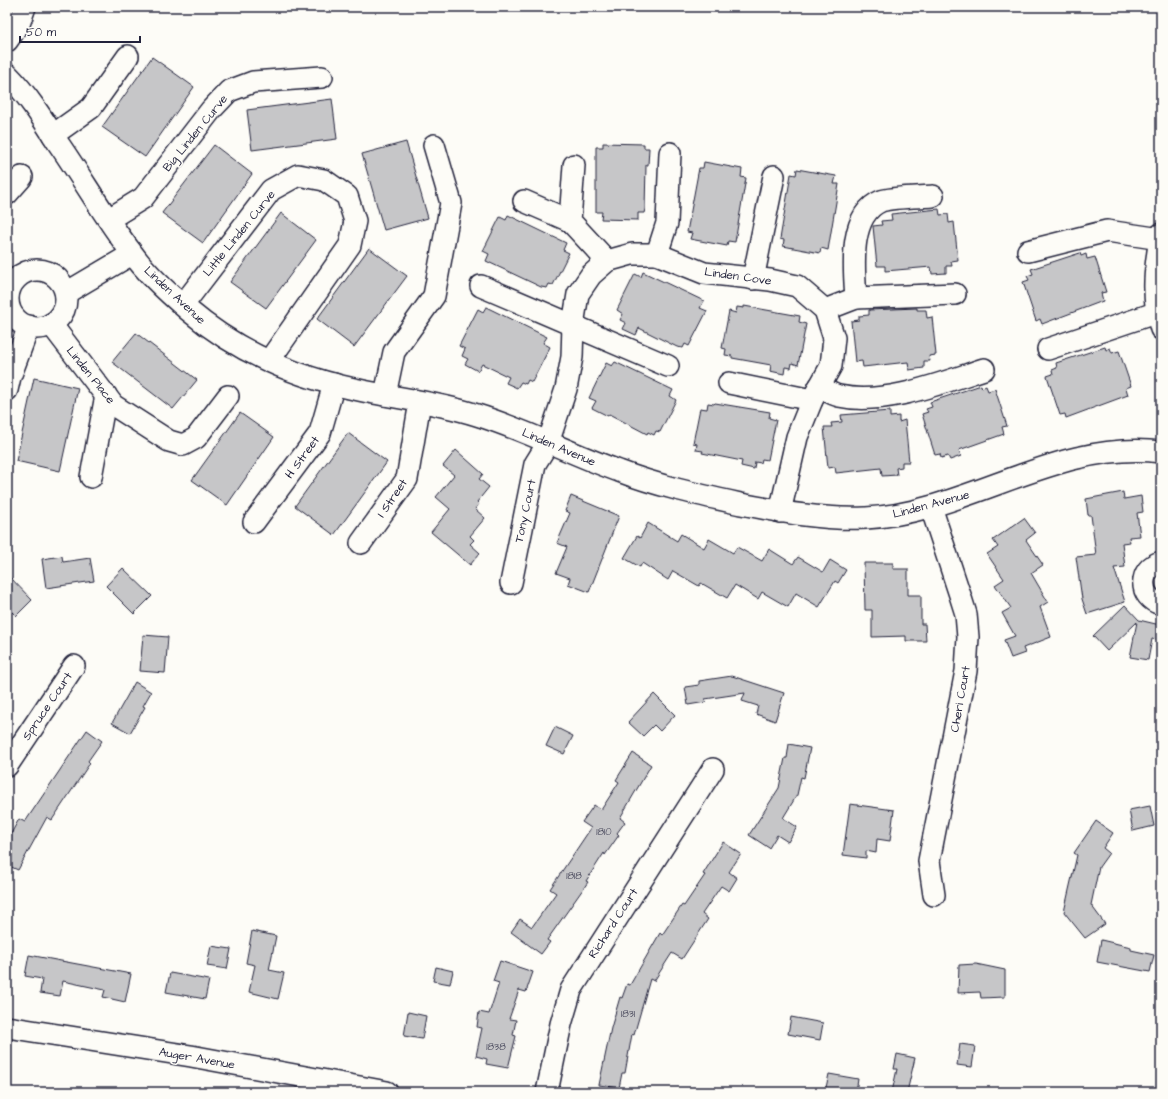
<svg xmlns="http://www.w3.org/2000/svg" width="1168" height="1099" font-family="'Architects Daughter',sans-serif">
  <rect width="100%" height="100%" fill="#fdfcf7"/>
  <filter id="ink" filterUnits="userSpaceOnUse"><feTurbulence type="fractalNoise" baseFrequency=".025" numOctaves="2"/><feDisplacementMap in="SourceGraphic" scale="8" xChannelSelector="R" yChannelSelector="G"/><feConvolveMatrix kernelMatrix="1 2 1 2 8 2 1 2 1" color-interpolation-filters="sRGB"/></filter>
  <g filter="url(#ink)">
    <g fill="#c6c6c8" stroke="#22223b">
      <polygon points="152,57 194,87 145,157 102,127"/>
      <polygon points="332,99 337,139 252,150 247,110"/>
      <polygon points="406,142 428,218 384,230 362,154"/>
      <polygon points="603,143 644,144 644,148 649,148 648,165 646,165 645,209 644,213 638,213 638,220 601,219 602,212 596,212 596,147 603,147"/>
      <polygon points="214,145 252,174 203,243 162,213"/>
      <polygon points="704,162 742,169 741,177 746,178 735,242 728,241 727,246 690,239 692,233 687,232 699,168 703,168"/>
      <polygon points="797,169 836,176 834,184 839,184 828,250 821,248 820,253 783,246 784,240 780,239 791,174 796,175"/>
      <polygon points="939,209 940,215 948,214 949,223 954,222 958,260 951,261 952,266 946,266 946,273 932,274 931,267 885,271 885,266 877,266 873,226 882,225 881,221 892,220 891,214"/>
      <polygon points="281,213 316,240 266,308 230,282"/>
      <polygon points="508,215 566,243 563,250 569,253 553,285 549,284 547,288 541,287 486,261 489,254 483,251 500,217 506,220"/>
      <polygon points="369,248 407,276 354,347 317,319"/>
      <polygon points="1080,253 1081,256 1086,254 1087,259 1095,257 1106,292 1101,293 1103,301 1042,324 1040,319 1036,321 1023,282 1029,280 1027,276 1033,274 1031,269"/>
      <polygon points="643,272 704,301 700,308 707,311 689,346 685,344 683,348 677,347 639,328 636,335 623,329 626,323 620,320 623,314 617,310 635,274 641,277"/>
      <polygon points="744,306 800,316 799,322 806,324 798,365 792,363 791,368 785,367 784,374 770,371 771,365 732,358 732,356 725,355 726,349 722,348 729,311 736,313 737,307 744,308"/>
      <polygon points="486,307 547,337 543,343 550,347 532,382 528,380 526,384 521,382 517,388 506,383 509,377 482,364 478,371 465,364 468,359 462,356 465,349 459,346 478,309 483,312"/>
      <polygon points="917,308 917,310 926,310 927,318 932,317 936,355 929,356 930,361 924,361 924,368 909,370 908,362 863,367 862,361 855,362 851,321 859,320 859,316 869,315 869,310"/>
      <polygon points="136,333 197,380 173,409 112,362"/>
      <polygon points="1105,347 1106,350 1110,348 1112,353 1119,351 1131,386 1126,388 1128,395 1066,418 1065,414 1060,415 1047,376 1053,374 1052,370 1057,368 1056,363"/>
      <polygon points="615,362 673,390 670,396 676,400 660,432 656,431 654,435 648,432 647,434 609,414 608,416 592,408 596,401 589,398 606,363 612,366"/>
      <polygon points="34,378 78,388 60,471 16,461"/>
      <polygon points="981,385 982,388 986,386 988,391 995,389 1007,426 1002,427 1004,434 959,450 961,456 950,460 948,456 941,458 940,454 935,455 922,414 928,412 926,409 932,407 930,402"/>
      <polygon points="708,403 714,404 715,403 770,412 769,418 776,420 768,460 762,459 761,463 755,462 754,469 741,466 742,461 702,453 703,451 696,450 697,444 693,443 700,408 707,409"/>
      <polygon points="890,411 890,417 899,416 899,422 905,420 909,462 902,462 902,467 896,468 897,475 882,476 881,468 836,473 835,467 828,468 824,427 832,427 831,423 842,422 841,415"/>
      <polygon points="240,413 274,437 227,505 192,480"/>
      <polygon points="348,433 387,462 334,535 295,506"/>
      <polygon points="456,450 483,474 479,479 489,487 477,502 479,504 475,509 485,518 470,536 474,540 470,544 480,553 470,565 431,532 450,509 436,497 454,475 443,466"/>
      <polygon points="1123,492 1124,499 1141,496 1143,512 1137,513 1140,536 1129,537 1130,542 1122,543 1125,567 1114,568 1125,602 1087,614 1082,599 1076,557 1096,555 1091,515 1088,515 1086,499"/>
      <polygon points="571,496 619,516 589,592 568,584 570,578 556,573 567,547 557,543 570,513 565,511"/>
      <polygon points="1024,518 1035,533 1026,540 1043,565 1031,573 1048,602 1040,607 1051,637 1023,648 1025,653 1011,658 1004,640 1015,636 1002,613 1011,608 995,585 1004,579 987,554 998,547 993,540"/>
      <polygon points="648,523 677,541 681,534 704,548 709,539 733,553 737,547 762,561 769,549 793,564 798,557 823,572 830,560 846,570 838,583 835,581 819,607 796,593 788,607 762,592 758,599 735,585 727,598 701,583 699,586 673,571 668,580 642,563 640,567 624,558 637,536 640,538"/>
      <polygon points="62,556 63,562 90,558 94,581 46,588 42,559"/>
      <polygon points="864,563 893,563 893,569 908,569 908,595 921,595 921,624 925,624 926,641 906,641 906,636 872,637 872,610 865,610"/>
      <polygon points="123,568 152,596 134,614 106,586"/>
      <polygon points="7,574 32,600 16,616 7,607"/>
      <polygon points="1125,605 1139,620 1160,625 1157,640 1152,639 1148,660 1130,657 1137,622 1107,651 1093,636"/>
      <polygon points="143,635 168,637 165,673 140,671"/>
      <polygon points="732,676 784,693 775,721 756,714 758,706 742,701 745,693 705,699 706,702 688,705 685,687 699,685 699,681"/>
      <polygon points="135,682 151,692 143,706 145,707 130,733 112,723"/>
      <polygon points="654,694 675,715 660,731 654,725 643,736 628,722"/>
      <polygon points="555,727 573,736 564,754 546,746"/>
      <polygon points="87,730 102,741 88,761 90,763 52,820 47,817 18,870 7,865 7,841 19,819 25,822"/>
      <polygon points="789,744 810,748 804,778 801,777 797,795 783,818 797,827 788,842 777,835 769,848 749,835 779,788 785,758 787,758"/>
      <polygon points="633,753 651,765 620,818 625,822 617,833 619,835 605,855 604,853 586,881 588,882 547,940 550,942 541,954 511,932 520,919 532,927 556,893 550,889 591,828 582,822 594,805 601,810 619,782 616,780"/>
      <polygon points="850,804 894,810 890,841 877,839 876,853 866,851 866,858 843,855"/>
      <polygon points="1150,806 1154,826 1133,831 1129,810"/>
      <polygon points="1096,821 1113,833 1103,848 1109,853 1099,867 1091,905 1105,924 1085,938 1064,912 1077,855 1074,853"/>
      <polygon points="723,842 741,854 729,872 737,878 729,891 721,886 702,914 708,919 682,959 672,953 654,981 650,979 634,1035 632,1034 625,1073 622,1073 619,1088 599,1085 611,1028 620,997 622,998 627,984 630,985 660,933 662,935 682,905 684,906 705,875 703,874"/>
      <polygon points="252,931 276,936 269,970 284,973 278,999 249,992 255,965 246,963"/>
      <polygon points="1101,940 1131,947 1131,950 1154,955 1150,972 1097,962"/>
      <polygon points="211,946 231,949 227,969 207,966"/>
      <polygon points="29,955 131,974 125,1002 103,997 105,990 63,981 60,996 40,993 42,979 25,976"/>
      <polygon points="500,961 533,972 526,992 519,990 509,1019 516,1020 513,1035 516,1036 508,1068 486,1064 487,1059 476,1056 482,1028 477,1027 479,1012 489,1014 499,983 493,981"/>
      <polygon points="976,964 1005,970 1005,997 981,998 980,992 958,993 959,965"/>
      <polygon points="436,967 453,971 450,984 433,981"/>
      <polygon points="170,973 209,980 205,999 166,992"/>
      <polygon points="408,1012 426,1016 422,1039 404,1036"/>
      <polygon points="791,1017 823,1023 820,1040 788,1034"/>
      <polygon points="960,1044 975,1046 972,1067 957,1065"/>
      <polygon points="897,1054 915,1058 907,1092 892,1092 897,1069 894,1069"/>
      <polygon points="829,1074 858,1079 856,1092 825,1092"/>
    </g>
    <g fill="none" stroke-linecap="round" stroke-linejoin="round">
      <g stroke="#22223b" stroke-width="24">
        <g id="minor">
          <polyline points="7,41 19,24 25,7"/>
          <path d="M7 74C27 94 43 119 58 143 83 179 105 218 132 253 147 274 168 293 188 310 235 350 293 376 354 389 395 398 437 402 477 415 526 430 571 454 619 471 658 486 700 495 741 504 782 512 823 520 866 518 967 513 1057 439 1161 452"/>
          <polyline points="53,135 91,108 128,56"/>
          <polyline points="574,165 570,221 607,261"/>
          <polyline points="7,194 22,177"/>
          <polyline points="524,201 570,221"/>
          <polyline points="109,219 143,198 211,110 229,91 253,82 322,77"/>
          <path d="M1161 234C1155 265 1151 298 1161 329"/>
          <polyline points="1028,251 1107,231 1161,239"/>
          <polyline points="657,254 667,223 670,153"/>
          <circle cx="37" cy="299" r="29"/>
          <polyline points="753,279 774,176"/>
          <polyline points="481,286 668,366"/>
          <polyline points="66,293 132,254"/>
          <path d="M856 298C854 269 848 215 881 201 892 197 920 197 933 196"/>
          <polyline points="183,305 271,190 298,175 324,180 347,196 355,221 350,245 269,361"/>
          <polyline points="825,310 856,298 955,294"/>
          <polyline points="51,324 113,405 169,441 183,445 196,438 228,396"/>
          <polyline points="1048,349 1158,312"/>
          <polyline points="729,383 812,400"/>
          <path d="M819 387C825 390 832 394 839 396 884 406 941 383 984 369"/>
          <polyline points="7,390 10,377 29,326"/>
          <polyline points="385,395 394,352 434,296 451,203 434,145"/>
          <polyline points="91,477 106,395"/>
          <polyline points="931,507 960,595 966,614 968,637 966,671 929,861 934,895"/>
          <polyline points="254,522 320,433 334,384"/>
          <polyline points="361,543 407,479 420,402"/>
          <path d="M1161 562C1138 568 1138 598 1161 604"/>
          <polyline points="511,583 535,464 548,443 566,389 572,357 573,325 578,294 591,275 607,261 632,254 657,254 704,273 770,280 797,286 825,310 834,338 831,366 812,400 797,437 780,512"/>
          <polyline points="7,766 74,666"/>
          <polyline points="7,1027 191,1056 387,1092"/>
          <polyline points="547,1092 561,1024 571,990 713,769"/>
        </g>
      </g>
      <use href="#minor" stroke="#fdfcf7" stroke-width="21"/>
    </g>
  </g>
  <g text-anchor="middle" stroke-width="3" stroke-linejoin="round" paint-order="stroke">
    <g font-size="10" fill="#4b4b5e">
      <text x="604" y="835">1810</text>
      <text x="574" y="879">1818</text>
      <text x="628" y="1017">1831</text>
      <text x="496" y="1050">1838</text>
    </g>
    <g font-size="12" fill="#22223b" stroke="#fdfcf7">
      <text transform="translate(195 133) rotate(-51)" y="4">Big Linden Curve</text>
      <text transform="translate(239 233) rotate(-51)" y="4">Little Linden Curve</text>
      <text transform="translate(738 276) rotate(8)" y="4">Linden Cove</text>
      <text transform="translate(175 295) rotate(43)" y="4">Linden Avenue</text>
      <text transform="translate(91 375) rotate(51)" y="4">Linden Place</text>
      <text transform="translate(559 447) rotate(23)" y="4">Linden Avenue</text>
      <text transform="translate(302 457) rotate(-54)" y="4">H Street</text>
      <text transform="translate(392 498) rotate(-56)" y="4">I Street</text>
      <text transform="translate(931 504) rotate(-15)" y="4">Linden Avenue</text>
      <text transform="translate(525 511) rotate(-78)" y="4">Tony Court</text>
      <text transform="translate(960 699) rotate(-80)" y="4">Cheri Court</text>
      <text transform="translate(47 706) rotate(-56)" y="4">Spruce Court</text>
      <text transform="translate(613 923) rotate(-57)" y="4">Richard Court</text>
      <text transform="translate(197 1058) rotate(10)" y="4">Auger Avenue</text>
    </g>
  </g>
  <rect width="1168" height="1099" fill="none" stroke="#fdfcf7" stroke-width="24"/>
  <rect x="12" y="12" width="1144" height="1075" fill="none" stroke="#22223b" stroke-width="1.5" filter="url(#ink)"/>
  <path d="M20 36v6h120v-6" fill="none" stroke="#22223b" stroke-width="2"/>
  <text x="26" y="36" font-size="12" fill="#22223b" stroke="#fdfcf7" stroke-width="3" paint-order="stroke">50 m</text>
</svg>
